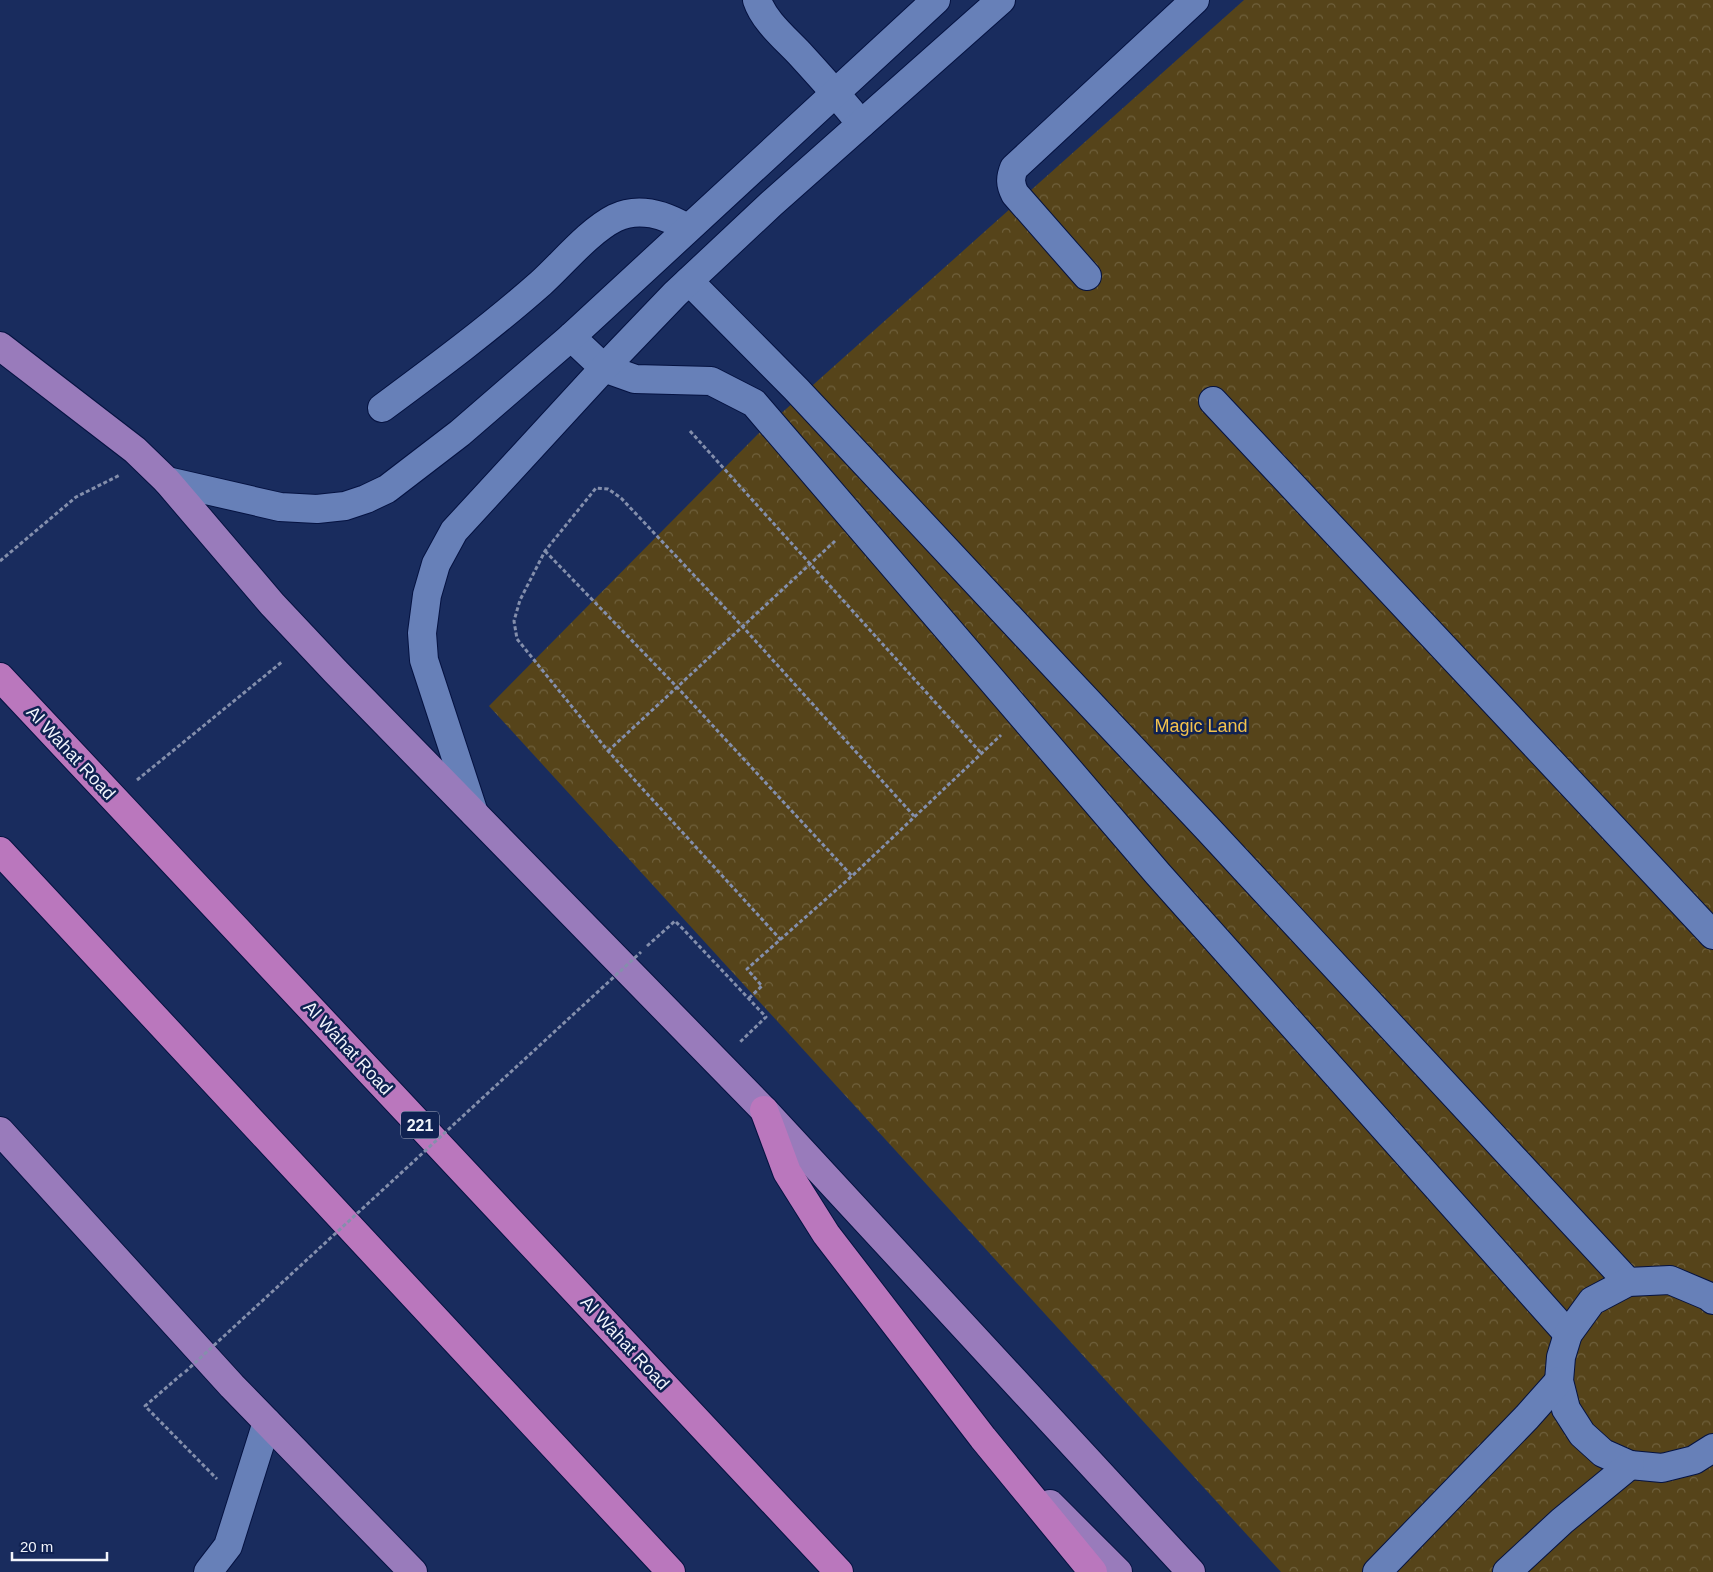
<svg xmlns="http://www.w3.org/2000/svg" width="1713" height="1572" font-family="Arial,sans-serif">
  <defs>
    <pattern id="forest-crowns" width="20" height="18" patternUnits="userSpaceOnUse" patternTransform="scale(1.25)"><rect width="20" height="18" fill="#56441a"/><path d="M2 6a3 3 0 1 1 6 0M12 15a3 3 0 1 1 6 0" fill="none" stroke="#6f603c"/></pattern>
  </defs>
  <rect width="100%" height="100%" fill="#192c5e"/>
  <polygon fill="url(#forest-crowns)" points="1244,0 1713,0 1713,1572 1281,1572 489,706 758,434"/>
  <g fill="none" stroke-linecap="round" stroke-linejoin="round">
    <g stroke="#051241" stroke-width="30">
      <g id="minor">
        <path d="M757 0C764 21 785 38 800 54 821 77 842 100 861 124"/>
        <path d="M1087 276 1015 194C1010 184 1010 178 1014 168L1195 0"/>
        <polyline points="689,281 796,389 1064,676 1207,828 1628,1282"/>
        <polyline points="571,337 604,368 635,379 711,381 754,403 1158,874 1568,1334"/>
        <polyline points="1213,401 1713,935"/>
        <path d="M382 408C436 368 490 328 541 283 563 263 589 231 615 218 640 206 665 215 687 228"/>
        <polyline points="167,481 280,507 317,509 345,506 366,499 387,489 460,433 571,337 936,0"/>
        <polyline points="474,813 424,660 422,633 427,595 436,564 454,531 604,368 675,294 771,204 1001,0"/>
        <polyline points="1713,1300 1708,1296 1670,1280 1628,1282 1592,1301 1568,1334 1561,1357 1559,1381 1566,1409 1582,1434 1603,1453 1630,1465 1662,1468 1694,1460 1713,1448"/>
        <polyline points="208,1572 228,1546 267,1422"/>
        <polyline points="1377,1572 1527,1417 1559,1381"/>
        <polyline points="1507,1572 1562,1521 1630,1465"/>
      </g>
    </g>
    <g stroke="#051241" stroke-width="30">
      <g id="major">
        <polyline points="0,346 135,450 167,481 272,604 336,672 764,1110 1191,1572"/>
        <polyline points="0,1131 232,1386 413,1572"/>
        <polyline points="1050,1504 1118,1572"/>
      </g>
    </g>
    <g stroke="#051241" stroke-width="30">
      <g id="highway">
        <polyline points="0,677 839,1572"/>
        <polyline points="0,851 671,1572"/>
        <polyline points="764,1110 787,1172 826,1234 983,1438 1093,1572"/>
      </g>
    </g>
    <g stroke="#848fac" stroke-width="3" stroke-dasharray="4 2.5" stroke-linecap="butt">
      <polyline points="690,431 982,754"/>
      <polyline points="545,551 677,687 852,876"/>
      <polyline points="0,561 76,497 120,475"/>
      <polyline points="608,751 835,541"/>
      <polyline points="137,780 283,661"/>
      <polyline points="781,940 608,751 517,639 514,621 520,600 545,551 596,488 608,489 621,498 742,626 914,816"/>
      <polyline points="647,946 675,921 683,929 766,1017 740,1042"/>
      <polyline points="749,998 762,986 747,969 852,876 1001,735"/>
      <polyline points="182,1374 145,1406 217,1479"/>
    </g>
    <use href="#minor" stroke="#6780b8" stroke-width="28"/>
    <use href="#major" stroke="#997bbb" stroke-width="28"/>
    <use href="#highway" stroke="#ba77bd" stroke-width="28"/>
    <polyline stroke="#848fac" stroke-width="3" stroke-dasharray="4 2.5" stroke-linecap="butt" points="185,1372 641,952"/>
  </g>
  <g text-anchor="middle" stroke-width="5" stroke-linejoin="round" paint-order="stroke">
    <rect fill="#102252" stroke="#aeb5c8" stroke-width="1" x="401" y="1111.5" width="38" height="27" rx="4"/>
    <g font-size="16" font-weight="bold" fill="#f1f4fb">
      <text x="420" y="1131">221</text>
    </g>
    <g font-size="18" fill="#f3c24d" stroke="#102252">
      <text x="1201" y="732">Magic Land</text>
    </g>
    <g font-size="18" fill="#f1f4fb" stroke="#102252">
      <text transform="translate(71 753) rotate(47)" y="6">Al Wahat Road</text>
      <text transform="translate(348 1048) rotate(47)" y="6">Al Wahat Road</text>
      <text transform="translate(625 1343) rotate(47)" y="6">Al Wahat Road</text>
    </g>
  </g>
  <path d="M12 1552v8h95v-8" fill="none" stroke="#f1f4fb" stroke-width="2.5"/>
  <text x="20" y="1552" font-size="15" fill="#f1f4fb" stroke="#102252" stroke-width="4" paint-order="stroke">20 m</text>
</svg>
